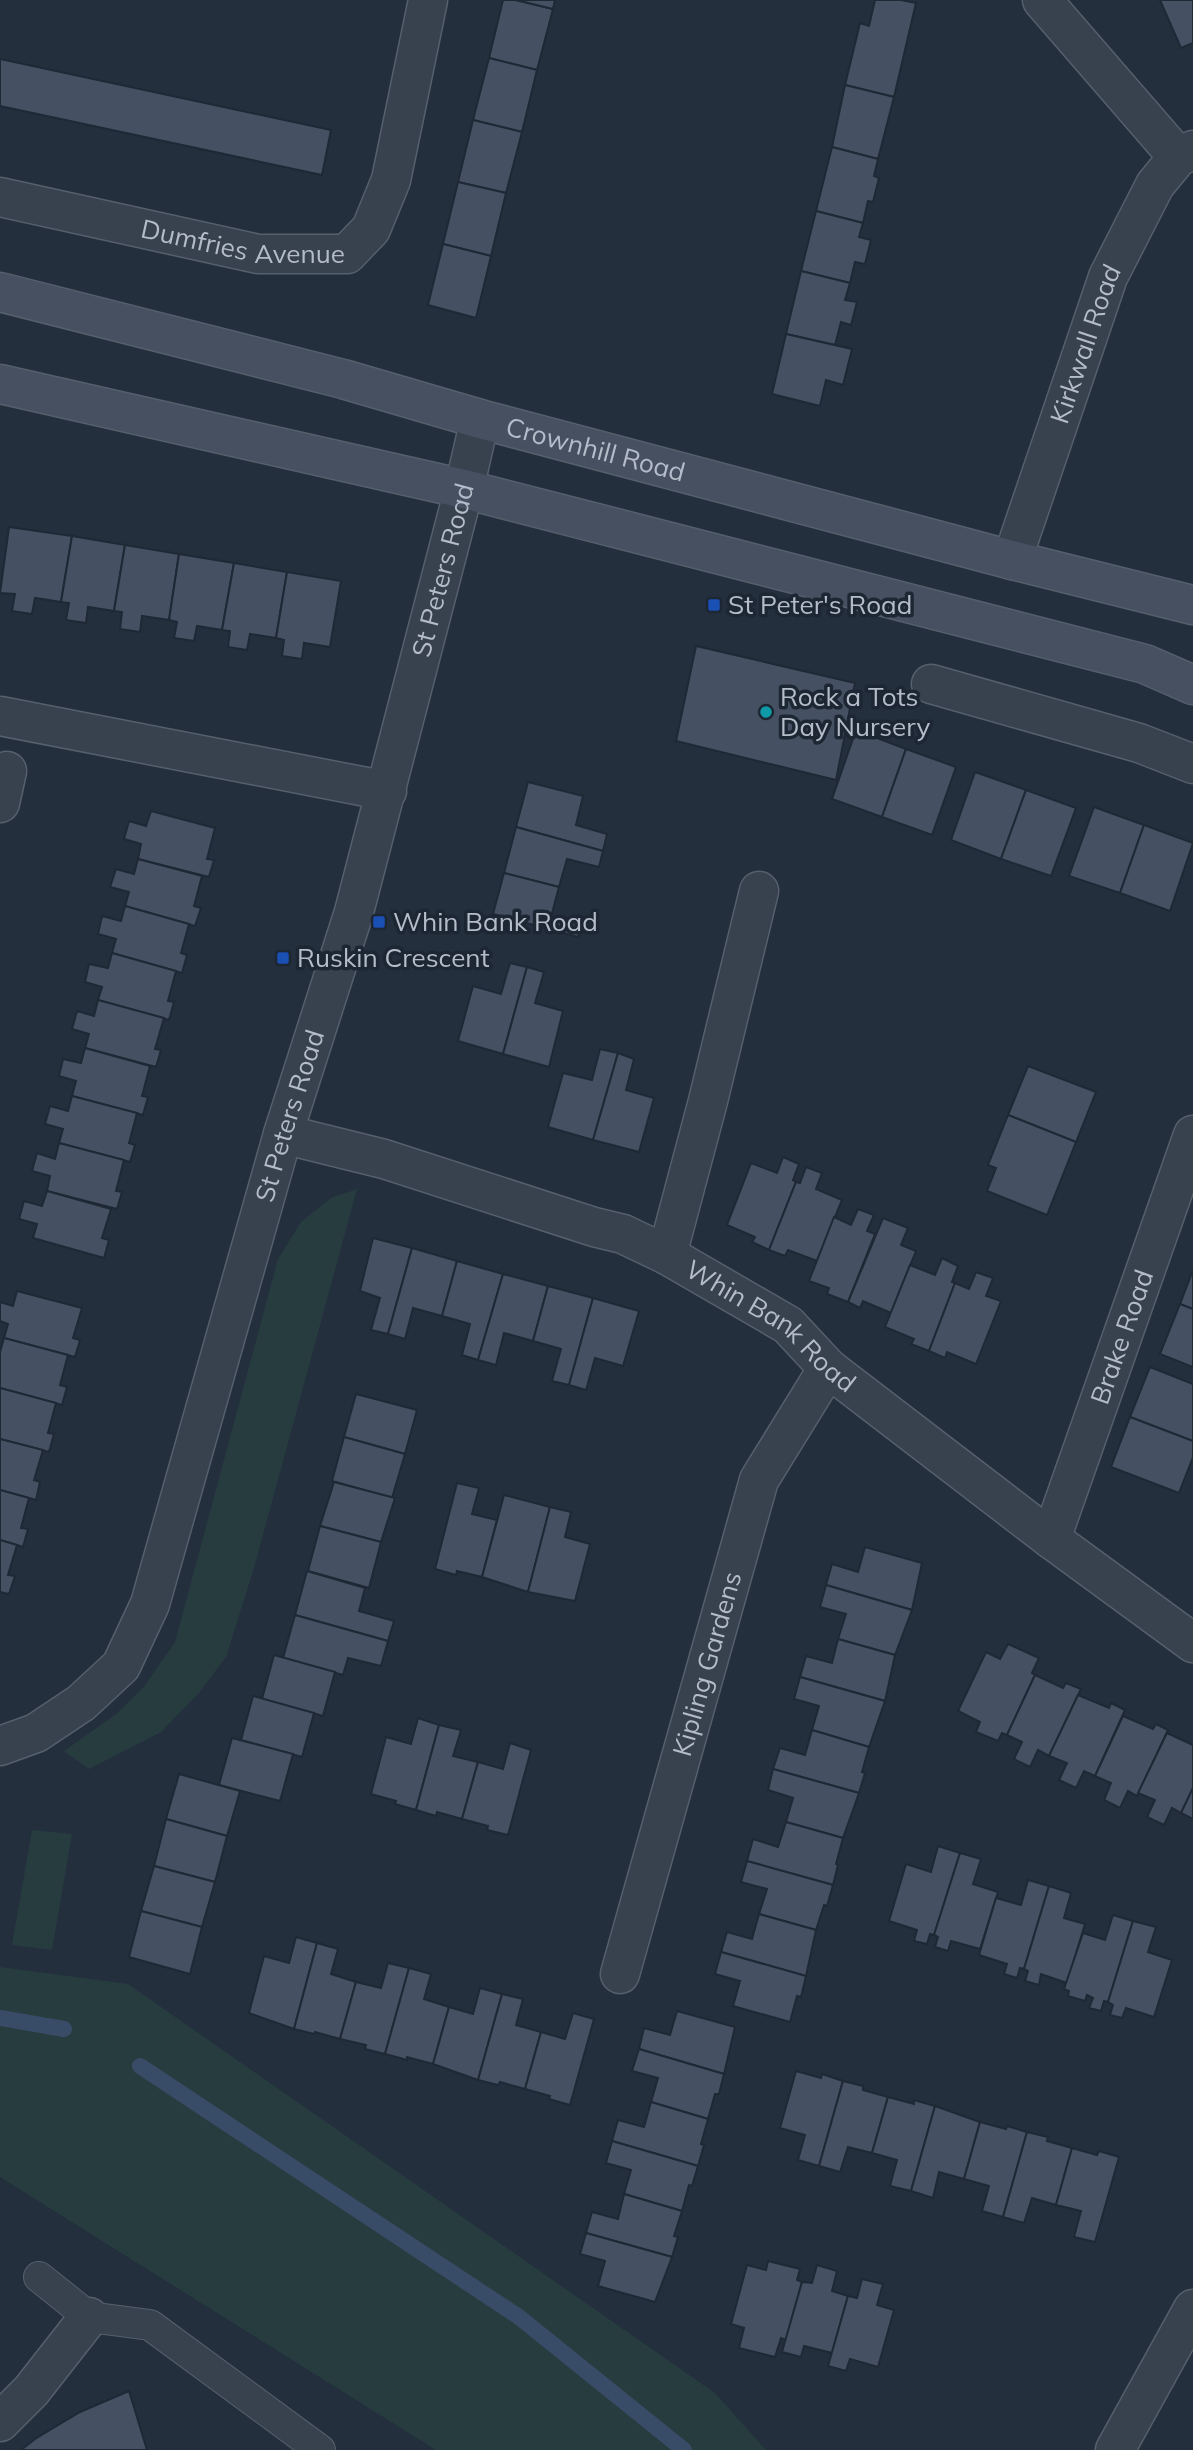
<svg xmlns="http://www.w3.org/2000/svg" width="1193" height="2450" font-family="Mulish,sans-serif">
  <rect width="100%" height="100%" fill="#242f3e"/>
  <g fill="#263c3f">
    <polygon points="357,1189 254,1568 226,1657 199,1693 161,1732 89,1769 64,1751 115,1715 143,1688 175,1642 278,1259 301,1222 331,1198"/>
    <polygon points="32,1830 72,1834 52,1950 12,1945"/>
    <polygon points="0,1967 128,1984 715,2393 766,2450 436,2450 0,2177"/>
  </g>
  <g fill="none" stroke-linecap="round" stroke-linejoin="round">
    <g stroke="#394c67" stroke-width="16">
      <polyline points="0,2018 64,2029"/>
      <polyline points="140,2066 519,2317 684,2450"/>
    </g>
  </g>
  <g fill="#455162" stroke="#1f2835" stroke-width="2">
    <polygon points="503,0 516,0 553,9 537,70 489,58"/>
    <polygon points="516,0 555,0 553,9"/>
    <polygon points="875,0 901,0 916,3 894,97 845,85 860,23 869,26"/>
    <polygon points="1160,0 1193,0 1193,43 1181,48"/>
    <polygon points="489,58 537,70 522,132 473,120"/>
    <polygon points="0,59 331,130 322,175 0,106"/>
    <polygon points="845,85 894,97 878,159 832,147"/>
    <polygon points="473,120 522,132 506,193 458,182"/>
    <polygon points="832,147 878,159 874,176 879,178 873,202 868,201 863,223 816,211"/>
    <polygon points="458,182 506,193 491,256 443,244"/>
    <polygon points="816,211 863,223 859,237 871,240 865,264 855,262 850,283 801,271"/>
    <polygon points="443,244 491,256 476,318 428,305"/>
    <polygon points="801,271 850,283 845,300 857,302 851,325 841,322 835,345 786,334"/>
    <polygon points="786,334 852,349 843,385 826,380 820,406 772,394"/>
    <polygon points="9,527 72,536 61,602 35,598 32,614 12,611 15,594 0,593"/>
    <polygon points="72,536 125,545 114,611 88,607 86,623 66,620 69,603 61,602"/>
    <polygon points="125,545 179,554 169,620 142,616 140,632 120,629 122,612 114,611"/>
    <polygon points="179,554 234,563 222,630 197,626 194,641 174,638 177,622 169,620"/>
    <polygon points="234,563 287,572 276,638 250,634 247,650 228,647 230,631 222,630"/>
    <polygon points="287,572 341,581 330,647 304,643 302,659 282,656 284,640 276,638"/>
    <polygon points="696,646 855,683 836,780 676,741"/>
    <polygon points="856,730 906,749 882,817 832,799"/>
    <polygon points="906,749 956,767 932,835 882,817"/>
    <polygon points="975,772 1026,790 1001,859 951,840"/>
    <polygon points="528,782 583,796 576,825 607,834 603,851 516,827"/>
    <polygon points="1026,790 1076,808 1051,876 1001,859"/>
    <polygon points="1094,807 1144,825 1120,893 1069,876"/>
    <polygon points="151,811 215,828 207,859 214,860 209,877 138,859 141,844 124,839 129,821 146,826"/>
    <polygon points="1144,825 1193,843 1170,911 1120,893"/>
    <polygon points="516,827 603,851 599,867 567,859 559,887 504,873"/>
    <polygon points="138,859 202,876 194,906 201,908 195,926 125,906 129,892 110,887 116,869 134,874"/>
    <polygon points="504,873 559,887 551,917 583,925 578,937 493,914"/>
    <polygon points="125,906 189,924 181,953 187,955 182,973 112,953 116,939 98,934 102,916 121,921"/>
    <polygon points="112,953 176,971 168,1001 174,1002 169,1020 98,1000 102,987 85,982 89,964 108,968"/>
    <polygon points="510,963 527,967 503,1054 458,1041 473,986 501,994"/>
    <polygon points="527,967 544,972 535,1003 563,1011 549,1067 503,1054"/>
    <polygon points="98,1000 164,1018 155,1049 161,1050 156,1067 85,1048 89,1034 72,1029 77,1011 94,1016"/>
    <polygon points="85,1048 150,1066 142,1096 148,1097 143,1115 72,1096 76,1081 59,1076 63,1059 81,1063"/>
    <polygon points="600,1049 618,1053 593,1140 548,1127 563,1073 592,1080"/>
    <polygon points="618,1053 634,1059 626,1090 654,1098 639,1152 593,1140"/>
    <polygon points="1028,1066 1096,1092 1076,1142 1008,1115"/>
    <polygon points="72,1096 137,1113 129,1143 135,1145 130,1162 59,1143 63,1129 45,1124 50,1106 68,1111"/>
    <polygon points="1008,1115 1076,1142 1047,1215 987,1191 996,1168 988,1165"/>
    <polygon points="59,1143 124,1160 116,1191 122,1192 117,1209 47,1191 50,1176 32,1171 37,1153 55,1159"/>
    <polygon points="783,1157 799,1164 793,1180 796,1182 769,1250 752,1242 755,1237 727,1225 751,1163 777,1173"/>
    <polygon points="806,1167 822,1173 816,1189 842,1200 817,1261 788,1250 785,1256 769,1250 796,1182 800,1183"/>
    <polygon points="47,1191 111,1209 102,1238 109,1240 104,1258 33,1238 37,1224 19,1219 24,1201 42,1206"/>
    <polygon points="858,1209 874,1215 867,1231 875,1234 848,1302 827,1294 829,1288 809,1281 834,1217 851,1225"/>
    <polygon points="883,1218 908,1228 901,1245 916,1251 891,1313 863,1301 860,1308 848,1302"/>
    <polygon points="373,1238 412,1248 388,1334 371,1330 380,1298 360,1291"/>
    <polygon points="412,1248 457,1261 442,1316 413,1308 405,1339 388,1334"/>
    <polygon points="942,1258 958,1266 952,1282 955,1283 929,1351 911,1344 914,1339 885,1327 910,1265 935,1275"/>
    <polygon points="457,1261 503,1274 478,1360 462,1355 470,1324 442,1316"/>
    <polygon points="1193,1270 1193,1309 1180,1304"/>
    <polygon points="976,1272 993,1278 986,1296 1001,1301 976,1364 947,1352 945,1358 929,1351 955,1283 969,1289"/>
    <polygon points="503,1274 548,1286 533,1341 504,1333 496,1365 478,1360"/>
    <polygon points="548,1286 593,1298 569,1385 552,1381 561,1349 533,1341"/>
    <polygon points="17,1291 82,1308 73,1338 80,1340 75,1357 4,1338 8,1324 0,1321 0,1302 13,1306"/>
    <polygon points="593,1298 639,1311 623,1366 595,1358 586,1390 569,1385"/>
    <polygon points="1180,1304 1193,1309 1193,1367 1160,1354"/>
    <polygon points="4,1338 68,1355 60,1385 67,1387 62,1405 0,1388 0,1352"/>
    <polygon points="1150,1367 1193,1384 1193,1441 1130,1417"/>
    <polygon points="0,1388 56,1403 48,1433 54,1434 49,1452 0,1439"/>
    <polygon points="356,1394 417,1410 405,1454 344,1437"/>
    <polygon points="1130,1417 1193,1441 1193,1457 1179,1493 1111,1467"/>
    <polygon points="344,1437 405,1454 392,1498 332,1481"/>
    <polygon points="0,1439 43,1450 34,1480 40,1482 36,1500 0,1490"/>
    <polygon points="334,1482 395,1498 381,1542 320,1526"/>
    <polygon points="457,1483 479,1488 472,1514 497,1520 482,1577 457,1571 456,1575 435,1569"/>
    <polygon points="0,1490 29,1498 21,1528 28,1529 23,1547 0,1540"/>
    <polygon points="504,1495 550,1507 528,1592 482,1577"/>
    <polygon points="550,1507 571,1512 565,1537 590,1544 575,1601 528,1592"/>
    <polygon points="320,1526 381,1542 369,1588 308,1571"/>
    <polygon points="0,1540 17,1545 8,1575 15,1576 9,1594 0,1592"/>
    <polygon points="865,1547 922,1563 912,1610 826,1585 832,1564 858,1572"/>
    <polygon points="307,1571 365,1588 359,1611 394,1621 388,1641 295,1615"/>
    <polygon points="826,1585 912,1610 895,1655 838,1639 846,1614 820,1607"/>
    <polygon points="295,1615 388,1641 381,1666 348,1658 343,1675 283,1658"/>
    <polygon points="838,1639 895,1655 885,1701 800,1677 806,1656 832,1663"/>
    <polygon points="1008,1644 1039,1658 1032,1673 1035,1675 1007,1735 1002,1733 998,1741 976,1732 980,1722 958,1711 986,1652 1000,1659"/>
    <polygon points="274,1655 335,1672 323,1716 262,1699"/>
    <polygon points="1035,1675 1063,1688 1066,1683 1081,1689 1049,1756 1038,1750 1030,1767 1014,1759 1022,1742 1007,1735"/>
    <polygon points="800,1677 885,1701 869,1747 812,1730 819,1706 794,1699"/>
    <polygon points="1078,1695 1109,1708 1111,1703 1125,1710 1095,1776 1084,1771 1076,1788 1059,1780 1067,1763 1049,1756"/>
    <polygon points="253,1696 314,1713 302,1757 241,1740"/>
    <polygon points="1123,1716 1153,1729 1156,1724 1168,1730 1137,1796 1128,1791 1120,1808 1104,1800 1111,1783 1095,1776"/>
    <polygon points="418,1718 439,1725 416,1810 395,1804 396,1801 371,1794 386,1737 411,1744"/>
    <polygon points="439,1725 461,1730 453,1756 478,1762 462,1819 437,1812 436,1816 416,1810"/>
    <polygon points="812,1730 869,1747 862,1772 865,1773 859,1793 773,1769 780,1748 805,1755"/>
    <polygon points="1167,1733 1193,1745 1193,1788 1181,1813 1172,1808 1164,1825 1147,1817 1155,1800 1138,1793"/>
    <polygon points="232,1738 293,1754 280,1801 219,1785"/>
    <polygon points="510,1743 531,1750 508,1835 487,1830 488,1826 462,1819 478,1762 503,1769"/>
    <polygon points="773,1769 859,1793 843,1838 786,1822 793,1798 768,1790"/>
    <polygon points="179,1774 240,1791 227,1836 166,1819"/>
    <polygon points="1193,1788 1193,1819 1181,1813"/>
    <polygon points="166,1819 227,1836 215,1882 154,1866"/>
    <polygon points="786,1822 843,1838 836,1864 838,1865 833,1885 747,1861 753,1839 778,1847"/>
    <polygon points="938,1846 960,1853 934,1935 930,1934 927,1944 914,1941 917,1930 889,1921 906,1864 931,1872"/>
    <polygon points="960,1853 981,1859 973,1884 998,1892 980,1949 951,1941 948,1951 935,1947 938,1937 934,1935"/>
    <polygon points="747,1861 833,1885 827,1906 824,1905 816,1930 759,1914 767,1889 741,1882"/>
    <polygon points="154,1866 215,1882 202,1927 141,1911"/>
    <polygon points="1028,1880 1049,1886 1024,1969 1020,1968 1017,1978 1004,1974 1007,1964 979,1955 996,1898 1021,1905"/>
    <polygon points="1049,1886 1071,1893 1064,1918 1085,1924 1067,1983 1041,1974 1039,1985 1025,1981 1028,1971 1024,1969"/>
    <polygon points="141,1911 202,1927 190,1974 129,1957"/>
    <polygon points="759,1914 816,1930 806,1976 721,1952 727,1932 752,1939"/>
    <polygon points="1113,1915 1133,1921 1108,2002 1104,2001 1101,2011 1089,2008 1093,1998 1087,1995 1085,2001 1068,1996 1069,1991 1064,1989 1083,1933 1105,1940"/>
    <polygon points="1133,1921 1156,1927 1148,1952 1172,1960 1154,2017 1126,2008 1122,2018 1110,2015 1113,2005 1108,2002"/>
    <polygon points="296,1937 317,1943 294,2029 249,2013 264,1956 289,1963"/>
    <polygon points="317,1943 338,1949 331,1974 356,1982 340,2039 315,2032 314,2034 294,2029"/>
    <polygon points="721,1952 806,1976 801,1997 797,1996 790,2022 733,2006 740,1981 715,1974"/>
    <polygon points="388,1963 409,1968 385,2054 365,2049 366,2045 340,2039 356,1982 381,1988"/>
    <polygon points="409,1968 431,1974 424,1999 449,2007 433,2064 407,2057 407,2060 385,2054"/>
    <polygon points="480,1988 502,1994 478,2080 433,2064 449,2007 473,2014"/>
    <polygon points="502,1994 523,1999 516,2025 541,2032 525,2089 500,2082 498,2085 478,2080"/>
    <polygon points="677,2011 735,2027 724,2074 639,2049 644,2028 670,2035"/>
    <polygon points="573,2013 594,2019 570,2105 549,2099 550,2096 525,2089 541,2032 565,2039"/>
    <polygon points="639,2049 724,2074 719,2094 715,2094 708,2119 651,2102 658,2078 632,2071"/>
    <polygon points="796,2071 821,2078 822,2074 843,2081 819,2166 798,2160 805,2135 780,2128"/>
    <polygon points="843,2081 863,2086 863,2090 888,2097 872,2153 848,2147 840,2172 819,2166"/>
    <polygon points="888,2097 914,2104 914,2100 935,2106 911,2191 890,2186 897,2160 872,2153"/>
    <polygon points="651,2102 708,2119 701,2144 704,2145 698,2166 612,2141 618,2120 644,2127"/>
    <polygon points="935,2106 980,2122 964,2179 939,2172 933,2198 911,2191"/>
    <polygon points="980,2122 1006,2129 1007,2126 1027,2132 1003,2217 982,2211 989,2186 964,2179"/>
    <polygon points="1027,2132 1048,2137 1047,2141 1072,2148 1056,2205 1032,2198 1024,2223 1003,2217"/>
    <polygon points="612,2141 698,2166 692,2186 689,2185 682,2211 624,2194 631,2170 606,2163"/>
    <polygon points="1072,2148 1097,2155 1099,2151 1119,2157 1095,2242 1074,2237 1081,2211 1056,2205"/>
    <polygon points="624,2194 682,2211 674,2236 678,2237 672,2257 586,2233 592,2212 618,2219"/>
    <polygon points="586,2233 672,2257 655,2302 598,2286 605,2261 580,2254"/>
    <polygon points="768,2261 800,2269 797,2280 802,2282 786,2340 781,2338 775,2357 739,2348 744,2328 731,2324 747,2265 766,2270"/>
    <polygon points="817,2265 837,2271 832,2291 848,2296 832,2353 804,2346 801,2357 782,2352 802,2282 812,2283"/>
    <polygon points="862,2279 883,2284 877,2305 894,2310 878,2367 850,2359 846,2371 828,2366 848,2296 857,2298"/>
    <polygon points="129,2391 147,2450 21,2450 35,2439 80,2412"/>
  </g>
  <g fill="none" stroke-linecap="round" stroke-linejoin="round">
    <g stroke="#565f6c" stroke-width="32">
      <polyline id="service" points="39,2277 89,2317 150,2325 320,2450"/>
    </g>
    <g stroke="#565f6c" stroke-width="41">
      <g id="minor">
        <polyline points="1042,0 1178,157"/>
        <path id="s1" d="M0 197 258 254H347L371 229 391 180 428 0"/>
        <path id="s2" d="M1012 560 1108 277 1155 185 1178 157 1193 150"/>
        <polyline points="931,684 1139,743 1193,764"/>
        <polyline points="0,716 387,791"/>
        <polyline points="0,803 7,771"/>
        <path id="s3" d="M283 1134 384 1159 594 1227 623 1234 667 1255 788 1325 828 1368 1051 1539 1193 1643"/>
        <polyline points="667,1255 708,1101 759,891"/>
        <path id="s4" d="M1051 1539 1193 1135"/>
        <path id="s5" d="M620 1974 759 1480 828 1368"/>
        <polyline points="0,2422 31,2391 89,2317"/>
        <polyline points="1115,2450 1193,2309"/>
      </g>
    </g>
    <g stroke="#565f6c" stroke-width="41">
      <g id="tertiary">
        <path id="s6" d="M0 1746 36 1733 81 1703 121 1666 150 1604 283 1134 354 912 464 489 480 419"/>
      </g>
    </g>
    <g stroke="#565f6c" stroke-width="41">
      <g id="secondary">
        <path id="s7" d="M0 292 343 379 480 419 1012 560 1193 605"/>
        <polyline points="0,384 464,489 1145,664 1193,685"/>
      </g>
    </g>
    <use href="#service" stroke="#38414e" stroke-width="30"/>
    <use href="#minor" stroke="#38414e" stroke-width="38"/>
    <use href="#tertiary" stroke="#38414e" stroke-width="38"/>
    <use href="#secondary" stroke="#465061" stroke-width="38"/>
  </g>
  <g fill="#1a4fb4" stroke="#1d2633" stroke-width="2.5">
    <rect x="707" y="598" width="14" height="14" rx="3.5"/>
    <rect x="372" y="915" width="14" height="14" rx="3.5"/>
    <rect x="276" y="951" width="14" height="14" rx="3.5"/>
  </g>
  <circle fill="#0f9aa8" stroke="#1d2633" stroke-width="2.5" cx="766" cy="712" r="7"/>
  <g text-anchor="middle" stroke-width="7" stroke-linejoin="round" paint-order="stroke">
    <g font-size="26" fill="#b4bcc9" stroke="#1d2633">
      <text dy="9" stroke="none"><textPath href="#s1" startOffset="248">Dumfries Avenue</textPath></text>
      <text dy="9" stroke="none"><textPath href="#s2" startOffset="228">Kirkwall Road</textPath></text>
      <text dy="9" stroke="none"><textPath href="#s7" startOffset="616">Crownhill Road</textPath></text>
      <text dy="9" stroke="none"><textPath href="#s6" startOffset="1290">St Peters Road</textPath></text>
      <text dy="9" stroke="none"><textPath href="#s6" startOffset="723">St Peters Road</textPath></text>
      <text dy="9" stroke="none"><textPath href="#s3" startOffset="530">Whin Bank Road</textPath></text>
      <text dy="9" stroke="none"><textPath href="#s4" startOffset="214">Brake Road</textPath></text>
      <text dy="9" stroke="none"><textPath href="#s5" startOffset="322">Kipling Gardens</textPath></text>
    </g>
    <g font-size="26" fill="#b4bcc9" stroke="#1d2633" text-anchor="start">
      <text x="728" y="614">St Peter's Road</text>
      <text x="780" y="706">Rock a Tots<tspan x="780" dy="30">Day Nursery</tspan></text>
      <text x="393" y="931">Whin Bank Road</text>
      <text x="297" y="967">Ruskin Crescent</text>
    </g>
  </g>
</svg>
